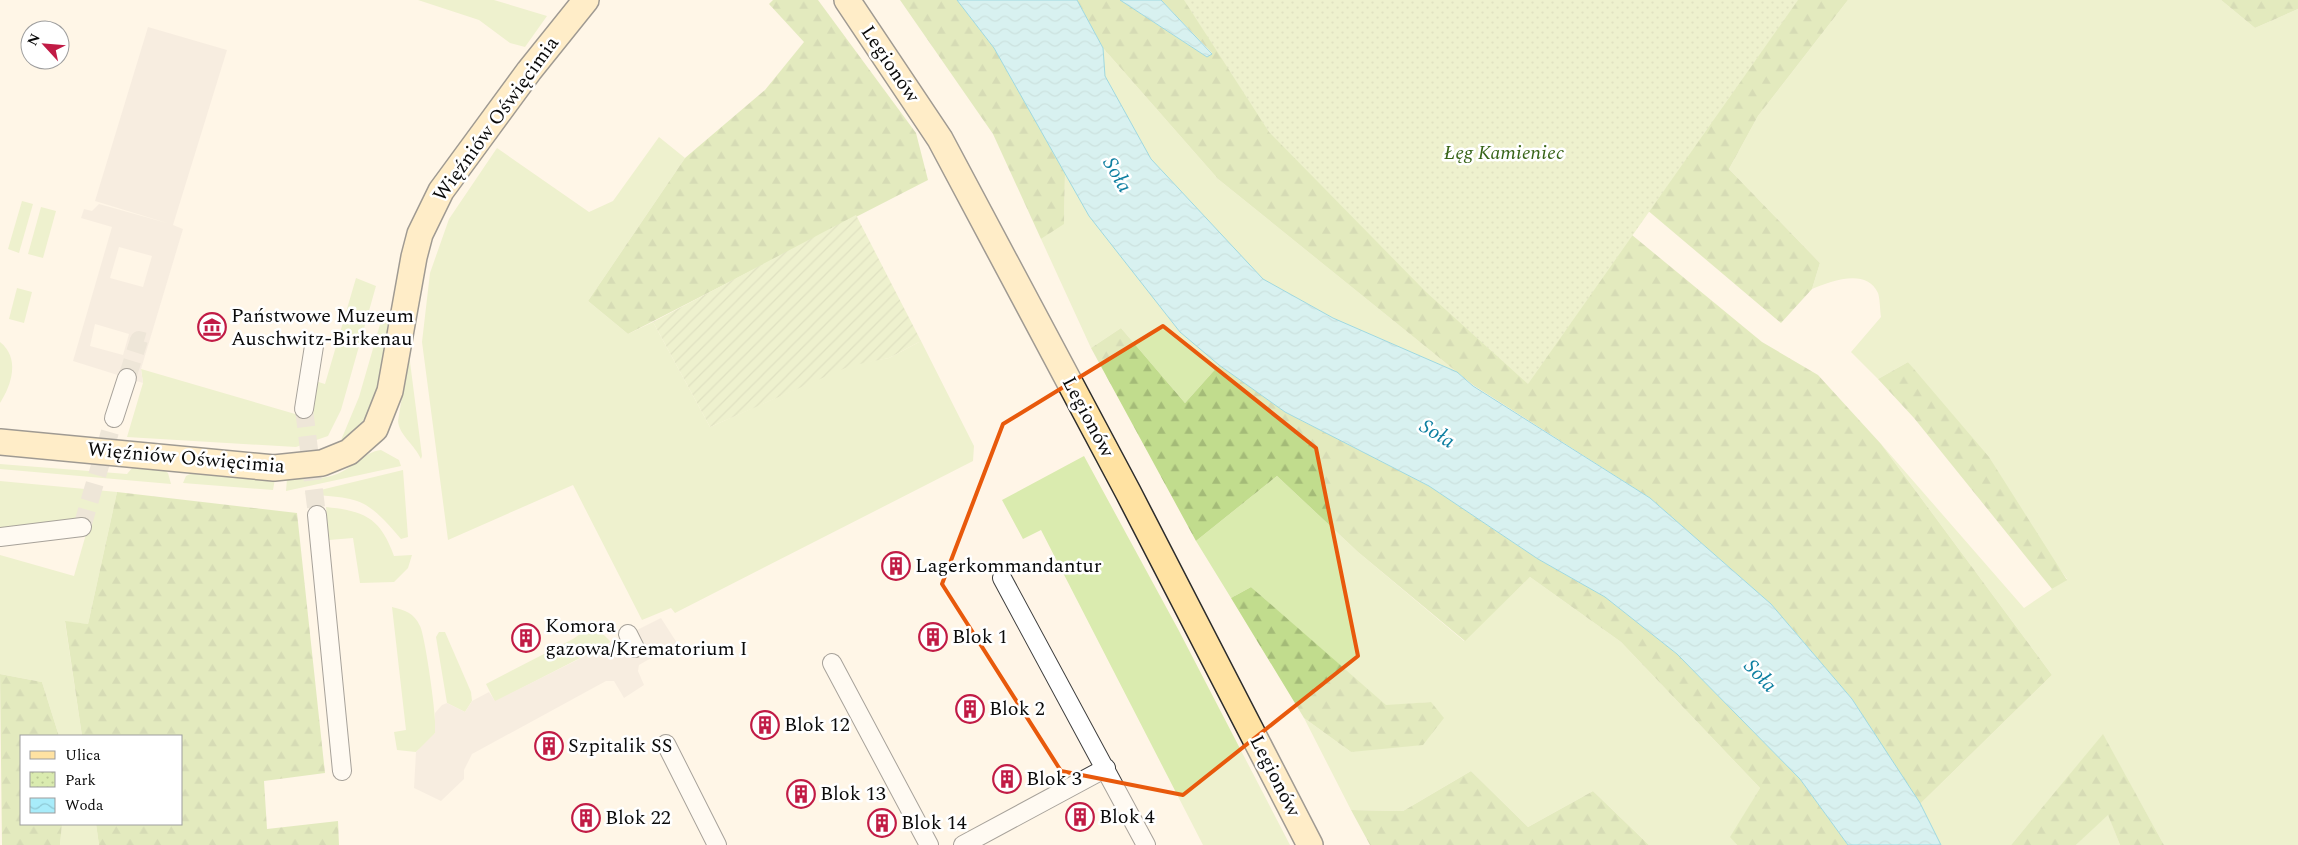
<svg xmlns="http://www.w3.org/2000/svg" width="2298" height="845" font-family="Spectral,serif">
<defs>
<pattern id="forest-firs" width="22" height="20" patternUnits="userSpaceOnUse" patternTransform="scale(1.25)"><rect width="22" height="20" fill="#c1dc8d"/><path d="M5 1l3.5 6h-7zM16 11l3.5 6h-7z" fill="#a4bb78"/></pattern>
<pattern id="park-dots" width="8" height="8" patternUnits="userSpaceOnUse" patternTransform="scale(1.25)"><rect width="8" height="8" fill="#daebaf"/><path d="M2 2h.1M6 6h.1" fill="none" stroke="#bac895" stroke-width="1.8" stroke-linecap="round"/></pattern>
<pattern id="garden-furrows" width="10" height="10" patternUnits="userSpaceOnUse" patternTransform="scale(1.25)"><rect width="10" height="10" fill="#daebaf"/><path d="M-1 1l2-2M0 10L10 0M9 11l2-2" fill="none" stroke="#bac895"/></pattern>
<pattern id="water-waves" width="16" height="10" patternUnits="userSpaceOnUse" patternTransform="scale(1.25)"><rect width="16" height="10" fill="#a8ecfa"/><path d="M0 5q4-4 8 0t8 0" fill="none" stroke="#8fc9d5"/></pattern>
</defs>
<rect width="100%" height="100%" fill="#fff5e7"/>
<g fill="#daebaf">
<path d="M 418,0 L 494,0 L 547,16 L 525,47 L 510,43 L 479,20 Z"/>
<path d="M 1848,0 L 2221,0 L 2255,28 L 2298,9 L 2298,845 L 2164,845 L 2103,735 L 2011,845 L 1941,845 L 1920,804 L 2052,675 L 1881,444 L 2024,608 L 2067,579 L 1908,362 L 1878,379 L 1851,352 L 1881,317 C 1880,310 1880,299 1878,293 C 1866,267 1830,282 1812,289 L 1820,263 L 1729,169 L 1758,116 Z"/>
<path d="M 1103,48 L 1218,179 L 1457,372 L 1333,318 L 1263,279 L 1151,159 L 1105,76 Z"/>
<path d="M 659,137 L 685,158 L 588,301 L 628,334 L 653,322 L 710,427 L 850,365 L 889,358 L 921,341 L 974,446 L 973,461 L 675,613 L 671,608 L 642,620 L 573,485 L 448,540 L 422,342 L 430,273 L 449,219 L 497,148 L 589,212 L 613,201 Z"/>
<path d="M 1065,173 L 1089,216 L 1180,332 L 1219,365 L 1185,403 L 1121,328 L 1091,348 L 1041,239 L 1064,223 Z"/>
<path d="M 22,201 L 33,204 L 19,253 L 8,249 Z"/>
<path d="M 41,207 L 56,211 L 43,258 L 28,254 Z"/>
<path d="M 356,278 L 376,286 L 341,410 L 328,436 L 296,447 L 127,437 L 143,383 L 141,369 L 302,416 L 312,380 L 325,384 Z"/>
<path d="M 17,288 L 32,292 L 24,323 L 9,319 Z"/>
<path d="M 383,314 L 389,320 C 382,355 381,401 357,429 C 352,435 345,440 339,445 L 359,397 Z"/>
<path d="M 0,342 C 20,358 12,384 0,403 Z"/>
<path d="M 409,354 L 422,456 L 421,459 C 415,445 399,435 398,421 Z"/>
<path d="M 381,450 L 399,460 L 401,466 L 286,491 L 287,479 C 303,479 322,480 337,474 C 353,468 364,452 381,450 Z"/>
<path d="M 1084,456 L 1178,629 L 1290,845 L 1203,845 L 1041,530 L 1023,539 L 1002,500 Z"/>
<path d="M 0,464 L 127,474 L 133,467 L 162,469 L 168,473 L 171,484 L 0,469 Z"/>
<path d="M 403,470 L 408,537 L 401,539 C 364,495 359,499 304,494 Z"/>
<path d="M 194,472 L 275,479 L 273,490 L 183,483 L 186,476 Z"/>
<path d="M 1277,476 L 1358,552 L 1464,641 L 1530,577 L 1621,642 L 1760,788 L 1731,837 L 1737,845 L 1649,845 L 1593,791 L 1528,827 L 1471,771 L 1403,811 L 1351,810 L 1304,718 L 1351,752 L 1431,702 L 1386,706 L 1251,587 L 1231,598 L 1196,541 Z"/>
<path d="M 0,481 L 117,492 L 88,624 L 65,622 L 82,736 L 59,736 L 42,682 L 0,674 L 0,555 L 74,576 L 90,520 L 0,532 Z"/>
<path d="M 326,507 C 364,511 380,517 394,556 L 412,555 L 408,568 L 394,582 L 360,583 L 353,538 L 329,540 Z"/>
<path d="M 392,607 C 405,610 414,613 420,626 C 425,635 438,724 435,733 C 432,741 422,747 416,752 L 397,750 L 394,732 L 406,730 Z"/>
<path d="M 589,628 L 597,628 L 611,642 L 495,702 L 486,684 L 573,639 Z"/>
<path d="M 439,632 L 445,632 L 471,692 L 472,701 L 465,712 L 447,703 L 436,637 Z"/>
<path d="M 2108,814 L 2120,845 L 2076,845 Z"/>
<path d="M 62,824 L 96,824 L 99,845 L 60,845 Z"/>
</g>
<g fill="url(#forest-firs)">
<path d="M 773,0 L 818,0 L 916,133 L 928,180 L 628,334 L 588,301 L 685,158 L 765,90 L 804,42 L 769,4 Z"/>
<path d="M 900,0 L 957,0 L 994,48 L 1065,173 L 1064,224 L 1041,239 L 993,134 Z"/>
<path d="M 1077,0 L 1120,0 L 1207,57 L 1212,53 L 1161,0 L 1333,0 L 1615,221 L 1762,342 L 1818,375 L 1881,444 L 2052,675 L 1920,804 L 1852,699 L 1771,604 L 1650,498 L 1473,385 L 1218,179 L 1103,48 Z"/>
<path d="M 1466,0 L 1848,0 L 1758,116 L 1729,169 L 1820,263 L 1812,289 L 1781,323 L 1633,198 Z"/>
<path d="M 2221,0 L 2298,0 L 2298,9 L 2255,28 Z"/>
<path d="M 1121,328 L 1185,403 L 1219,365 L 1285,412 L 1429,486 L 1538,559 L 1605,597 L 1677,654 L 1800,779 L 1848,845 L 1737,845 L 1730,837 L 1760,788 L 1621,642 L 1530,577 L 1465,641 L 1358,552 L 1277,476 L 1196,541 L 1091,348 Z"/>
<path d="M 1908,362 L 1989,457 L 2067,580 L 2052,589 L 1914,418 L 1878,379 Z"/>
<path d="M 117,492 L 297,513 L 325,773 L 264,781 L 267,829 L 338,821 L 339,845 L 99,845 L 96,824 L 181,824 L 181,736 L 82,736 L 65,621 L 88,624 Z"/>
<path d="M 1251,587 L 1386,705 L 1431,702 L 1444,718 L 1423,745 L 1351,752 L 1304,718 L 1231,598 Z"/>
<path d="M 0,674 L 42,682 L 59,736 L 21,736 L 21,824 L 62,824 L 60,845 L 2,845 Z"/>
<path d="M 2103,734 L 2164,845 L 2120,845 L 2108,815 L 2076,845 L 2011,845 Z"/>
<path d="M 1471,771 L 1528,827 L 1593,791 L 1649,845 L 1370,845 L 1351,810 L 1403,811 Z"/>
</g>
<path fill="url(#park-dots)" d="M 1184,0 L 1798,0 L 1528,384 L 1426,292 L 1269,132 Z"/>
<path fill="url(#garden-furrows)" d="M 856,215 L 921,341 L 889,358 L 850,366 L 710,427 L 653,322 Z"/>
<g fill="#eee3d7" fill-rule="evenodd">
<path d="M 148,27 L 227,50 L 173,225 L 183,229 L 141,369 L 143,383 L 73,361 L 112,227 L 81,218 L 84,209 L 92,211 L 99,204 L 167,223 L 95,201 ZM 119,247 L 152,256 L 143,287 L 110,278 ZM 95,324 L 129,334 L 123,355 L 90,346 Z"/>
<path d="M 661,618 L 677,643 L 639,665 L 638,671 L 644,685 L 624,698 L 614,681 L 606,681 L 472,754 L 464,770 L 464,779 L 441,801 L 414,788 L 416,752 L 435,733 L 435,713 L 442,705 L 447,703 L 465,712 L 472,701 L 489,692 L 495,701 Z"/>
</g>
<g fill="url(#water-waves)" stroke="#2bb4d5">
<path d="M 957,0 L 1077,0 L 1103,48 L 1105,76 L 1151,159 L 1263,279 L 1333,318 L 1457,372 L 1473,386 L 1650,498 L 1771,604 L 1852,699 L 1920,803 L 1941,845 L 1848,845 L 1800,779 L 1677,654 L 1605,597 L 1538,559 L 1429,486 L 1285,412 L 1219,365 L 1180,332 L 1089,216 L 994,48 Z"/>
<path d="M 1120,0 L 1161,0 L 1212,54 L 1207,57 Z"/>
</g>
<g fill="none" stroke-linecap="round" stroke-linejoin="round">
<g stroke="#dad2c6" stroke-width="18" stroke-dasharray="18 9" stroke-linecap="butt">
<path d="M 127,378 L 139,340 L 149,343"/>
<path d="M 304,409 L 317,515"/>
<path d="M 82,527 L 114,418"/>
</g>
<defs>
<g id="street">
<path d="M 304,409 L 314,346"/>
<path d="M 114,418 L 127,378"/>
<path d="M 317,515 L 342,771"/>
<path d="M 0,537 L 82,527"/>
<path d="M 1002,578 L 1146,845"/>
<path d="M 628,634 L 635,648"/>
<path d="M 832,663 L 929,845"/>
<path d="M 666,744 L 717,845"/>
<path d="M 963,845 L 1106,768"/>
</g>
<g id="secondary">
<path d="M 847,0 L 940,139 L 1128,492 L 1310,845"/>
<path d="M 0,442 L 274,468 L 322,463 L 349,452 L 375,429 L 390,391 L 414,257 L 420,234 L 441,191 L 529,71 L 586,0"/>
</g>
</defs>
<use href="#street" stroke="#3d3d3d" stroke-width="20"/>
<use href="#secondary" stroke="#2c2c2c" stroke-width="28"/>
<use href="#street" stroke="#fff" stroke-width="18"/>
<use href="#secondary" stroke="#ffe2a2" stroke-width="25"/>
</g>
<path d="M0 0H2298V845H0ZM 1163,326 L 1316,448 L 1358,656 L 1183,795 L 1061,771 L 942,584 L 1003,424 Z" fill="#fff5e7" fill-opacity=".55" fill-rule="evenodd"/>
<path fill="none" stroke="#e8590c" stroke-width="4" stroke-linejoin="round" d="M 1163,326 L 1316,448 L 1358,656 L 1183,795 L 1061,771 L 942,584 L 1003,424 Z"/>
<defs>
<symbol id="museum-ring" viewBox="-11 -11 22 22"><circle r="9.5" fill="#fff" stroke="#c11b45" stroke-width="1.5"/><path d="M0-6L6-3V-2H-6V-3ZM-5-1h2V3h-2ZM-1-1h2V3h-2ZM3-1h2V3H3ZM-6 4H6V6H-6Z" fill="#c11b45"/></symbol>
<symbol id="building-ring" viewBox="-11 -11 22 22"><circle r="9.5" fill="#fff" stroke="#c11b45" stroke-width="1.5"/><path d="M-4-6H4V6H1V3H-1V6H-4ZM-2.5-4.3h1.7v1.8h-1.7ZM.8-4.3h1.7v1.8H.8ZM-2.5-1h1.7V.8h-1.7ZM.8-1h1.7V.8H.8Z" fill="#c11b45"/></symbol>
</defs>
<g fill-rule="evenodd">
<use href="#museum-ring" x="196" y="311" width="32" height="32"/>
<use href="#building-ring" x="880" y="550" width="32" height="32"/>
<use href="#building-ring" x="917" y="621" width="32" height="32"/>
<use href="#building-ring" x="510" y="622" width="32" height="32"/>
<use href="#building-ring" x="954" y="693" width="32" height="32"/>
<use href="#building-ring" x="749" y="709" width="32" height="32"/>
<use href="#building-ring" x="533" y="730" width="32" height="32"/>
<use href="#building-ring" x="991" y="763" width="32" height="32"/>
<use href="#building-ring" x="785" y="778" width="32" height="32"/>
<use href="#building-ring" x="1064" y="801" width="32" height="32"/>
<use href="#building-ring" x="570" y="802" width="32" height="32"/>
<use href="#building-ring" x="866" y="807" width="32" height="32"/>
</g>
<g text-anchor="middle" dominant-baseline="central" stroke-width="5" stroke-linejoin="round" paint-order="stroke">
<g font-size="20" fill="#0a0a0a" stroke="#fff">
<text transform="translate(890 64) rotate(56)">Legionów</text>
<text transform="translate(496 119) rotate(-54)">Więźniów Oświęcimia</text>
<text transform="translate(1088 417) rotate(62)">Legionów</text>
<text transform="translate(186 458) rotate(5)">Więźniów Oświęcimia</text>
<text transform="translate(1275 776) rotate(63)">Legionów</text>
</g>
<g font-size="20" font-style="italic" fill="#376418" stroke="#fff">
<text x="1504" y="153">Łęg Kamieniec</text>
</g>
<g font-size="20" fill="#0a0a0a" stroke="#fff" text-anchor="start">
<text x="231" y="316">Państwowe Muzeum<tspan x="231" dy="23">Auschwitz-Birkenau</tspan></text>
<text x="915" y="566">Lagerkommandantur</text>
<text x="545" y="626">Komora<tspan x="545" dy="23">gazowa/Krematorium I</tspan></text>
<text x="952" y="637">Blok 1</text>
<text x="989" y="709">Blok 2</text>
<text x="784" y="725">Blok 12</text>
<text x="568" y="746">Szpitalik SS</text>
<text x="1026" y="779">Blok 3</text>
<text x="820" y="794">Blok 13</text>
<text x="1099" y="817">Blok 4</text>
<text x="605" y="818">Blok 22</text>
<text x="901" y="823">Blok 14</text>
</g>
<g font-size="21" font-style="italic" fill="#0e7fa1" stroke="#fff">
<text transform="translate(1117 175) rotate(60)">Soła</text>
<text transform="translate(1437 434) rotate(31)">Soła</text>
<text transform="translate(1760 676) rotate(46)">Soła</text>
</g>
</g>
<rect x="20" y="735" width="162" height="90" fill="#ffffff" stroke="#9d9d9d"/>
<rect x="30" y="751" width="25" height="8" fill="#ffe2a2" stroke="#9d9d9d"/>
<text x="65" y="760" font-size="15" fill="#0a0a0a">Ulica</text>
<rect x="30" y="772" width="25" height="15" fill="url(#park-dots)" stroke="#9d9d9d"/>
<text x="65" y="785" font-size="15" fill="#0a0a0a">Park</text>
<rect x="30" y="798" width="25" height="15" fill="url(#water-waves)" stroke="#9d9d9d"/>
<text x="65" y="810" font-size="15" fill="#0a0a0a">Woda</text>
<g transform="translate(45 45) rotate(296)"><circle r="24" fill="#ffffff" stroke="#9d9d9d"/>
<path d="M0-4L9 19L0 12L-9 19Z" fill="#c11b45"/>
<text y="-8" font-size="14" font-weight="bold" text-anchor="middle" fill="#0a0a0a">N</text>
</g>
</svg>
